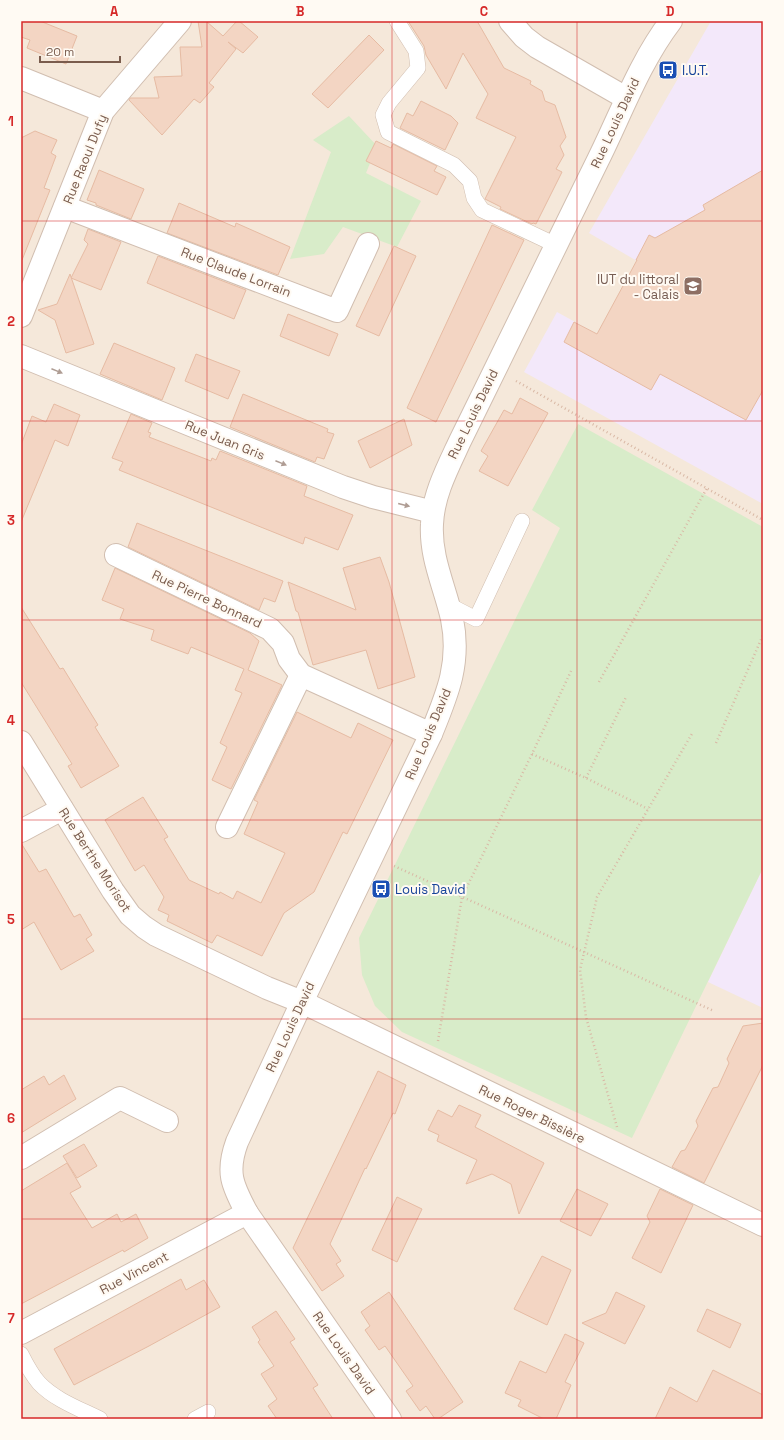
<svg xmlns="http://www.w3.org/2000/svg" width="784" height="1440" font-family="'Space Grotesk',sans-serif">
<rect width="100%" height="100%" fill="#fdf6ec"/>
<rect fill="#f5e8da" x="21" y="21" width="742" height="1398"/>
<g fill="#f3e8fa">
<path d="M 711,21 L 763,21 L 763,504 L 524,372 L 557,312 L 597,334 L 637,261 L 589,233 Z"/>
<path d="M 763,868 L 763,1008 L 708,982 Z"/>
</g>
<g fill="#d8ecc9">
<path d="M 349,116 L 377,146 L 366,173 L 421,201 L 397,247 L 343,227 L 324,254 L 290,259 L 331,152 L 313,140 Z"/>
<path d="M 578,424 L 763,527 L 763,868 L 632,1138 L 402,1032 L 375,1006 L 362,975 L 359,938 L 560,528 L 532,510 Z"/>
</g>
<g fill="#f3d5c3" stroke="#e6bba3">
<path d="M 21,21 L 40,21 L 77,36 L 66,64 L 27,48 L 30,40 L 21,37 Z"/>
<path d="M 198,21 L 206,21 L 223,36 L 237,21 L 239,21 L 258,37 L 243,53 L 228,42 L 236,49 L 209,83 L 214,87 L 200,103 L 194,99 L 162,135 L 129,100 L 130,98 L 159,98 L 154,77 L 182,76 L 180,47 L 202,47 Z"/>
<path d="M 408,21 L 477,21 L 504,68 L 531,81 L 530,84 L 542,91 L 545,101 L 555,105 L 566,137 L 560,146 L 564,155 L 556,169 L 562,172 L 536,224 L 533,223 L 532,224 L 500,209 L 501,207 L 485,199 L 516,137 L 476,118 L 488,94 L 463,53 L 446,89 L 426,55 L 424,46 Z"/>
<path d="M 369,35 L 384,50 L 328,108 L 312,94 Z"/>
<path d="M 421,101 L 451,116 L 458,123 L 445,150 L 400,128 L 407,113 L 413,116 Z"/>
<path d="M 35,131 L 57,140 L 51,153 L 56,156 L 44,188 L 50,190 L 22,260 L 21,260 L 21,138 Z"/>
<path d="M 376,141 L 391,148 L 393,144 L 437,166 L 434,171 L 446,177 L 437,195 L 366,161 Z"/>
<path d="M 99,170 L 144,189 L 131,219 L 96,205 L 96,203 L 87,200 Z"/>
<path d="M 763,170 L 763,390 L 746,420 L 660,374 L 651,390 L 564,342 L 574,322 L 597,334 L 637,260 L 636,260 L 649,235 L 655,238 L 705,210 L 703,205 Z"/>
<path d="M 179,203 L 235,227 L 236,223 L 290,247 L 278,275 L 167,233 Z"/>
<path d="M 492,225 L 524,240 L 436,422 L 407,408 Z"/>
<path d="M 88,229 L 121,242 L 101,290 L 71,278 L 88,244 L 84,240 Z"/>
<path d="M 394,246 L 416,256 L 379,336 L 356,326 Z"/>
<path d="M 158,256 L 246,290 L 234,319 L 147,283 Z"/>
<path d="M 70,274 L 94,344 L 66,353 L 55,320 L 38,310 L 57,304 Z"/>
<path d="M 288,314 L 338,334 L 329,356 L 280,336 Z"/>
<path d="M 114,343 L 175,368 L 162,400 L 100,374 Z"/>
<path d="M 196,354 L 240,371 L 228,399 L 185,381 Z"/>
<path d="M 243,394 L 328,429 L 327,432 L 334,434 L 324,459 L 317,457 L 315,462 L 230,427 Z"/>
<path d="M 520,398 L 548,413 L 508,486 L 479,471 L 488,456 L 481,451 L 504,410 L 512,414 Z"/>
<path d="M 54,404 L 80,415 L 68,446 L 55,440 L 21,522 L 21,445 L 32,416 L 46,422 Z"/>
<path d="M 131,414 L 152,423 L 148,432 L 151,433 L 149,437 L 211,461 L 212,458 L 216,460 L 220,451 L 307,486 L 304,496 L 353,515 L 338,550 L 305,537 L 303,544 L 119,470 L 123,462 L 112,458 Z"/>
<path d="M 404,419 L 412,445 L 370,468 L 358,441 Z"/>
<path d="M 137,523 L 283,581 L 275,602 L 264,598 L 259,610 L 128,547 Z"/>
<path d="M 380,557 L 389,582 L 415,677 L 378,689 L 366,650 L 313,665 L 298,612 L 296,611 L 288,582 L 356,610 L 343,568 Z"/>
<path d="M 115,568 L 250,633 L 259,641 L 248,670 L 282,685 L 231,789 L 212,780 L 227,747 L 220,743 L 242,693 L 235,690 L 244,669 L 191,647 L 188,654 L 151,640 L 154,630 L 120,619 L 124,609 L 102,600 Z"/>
<path d="M 21,607 L 60,669 L 63,668 L 98,725 L 95,727 L 119,766 L 81,788 L 68,766 L 72,764 L 21,682 Z"/>
<path d="M 297,712 L 351,738 L 358,723 L 393,740 L 347,834 L 343,832 L 314,892 L 284,913 L 262,956 L 217,935 L 212,943 L 167,921 L 169,915 L 158,910 L 164,897 L 144,865 L 135,871 L 105,820 L 143,797 L 168,837 L 164,839 L 189,880 L 219,894 L 220,892 L 233,899 L 237,891 L 261,903 L 285,853 L 244,834 L 258,802 L 254,800 Z"/>
<path d="M 21,843 L 39,872 L 46,869 L 74,917 L 80,914 L 92,935 L 86,939 L 94,951 L 61,970 L 34,922 L 21,930 Z"/>
<path d="M 763,1023 L 763,1065 L 704,1183 L 672,1167 L 681,1151 L 685,1150 L 698,1126 L 696,1121 L 713,1088 L 718,1087 L 729,1063 L 727,1059 L 743,1026 Z"/>
<path d="M 378,1071 L 406,1085 L 395,1114 L 393,1113 L 366,1169 L 365,1168 L 330,1244 L 341,1261 L 336,1264 L 344,1276 L 322,1291 L 293,1248 Z"/>
<path d="M 64,1075 L 76,1099 L 21,1133 L 21,1090 L 44,1076 L 49,1085 Z"/>
<path d="M 459,1105 L 481,1115 L 475,1127 L 544,1163 L 519,1214 L 511,1184 L 492,1174 L 466,1184 L 477,1160 L 437,1141 L 439,1135 L 428,1130 L 438,1110 L 452,1117 Z"/>
<path d="M 84,1144 L 97,1166 L 77,1178 L 63,1156 Z"/>
<path d="M 67,1163 L 81,1187 L 70,1193 L 92,1228 L 117,1214 L 121,1222 L 136,1214 L 148,1238 L 124,1252 L 123,1250 L 21,1304 L 21,1191 Z"/>
<path d="M 577,1189 L 608,1204 L 591,1236 L 560,1221 Z"/>
<path d="M 660,1189 L 693,1205 L 661,1273 L 632,1258 L 650,1222 L 647,1216 Z"/>
<path d="M 397,1197 L 422,1209 L 397,1262 L 372,1250 Z"/>
<path d="M 542,1256 L 571,1270 L 547,1325 L 514,1309 Z"/>
<path d="M 181,1279 L 186,1290 L 204,1280 L 220,1307 L 149,1346 L 74,1385 L 54,1349 Z"/>
<path d="M 389,1292 L 463,1402 L 438,1419 L 435,1419 L 426,1406 L 420,1411 L 406,1391 L 413,1386 L 385,1346 L 379,1350 L 365,1330 L 370,1326 L 361,1312 Z"/>
<path d="M 616,1292 L 645,1306 L 625,1344 L 582,1323 L 606,1313 Z"/>
<path d="M 707,1309 L 741,1324 L 730,1348 L 697,1331 Z"/>
<path d="M 276,1311 L 295,1339 L 290,1342 L 318,1385 L 313,1388 L 333,1419 L 277,1419 L 268,1406 L 277,1399 L 261,1374 L 274,1366 L 258,1342 L 260,1340 L 252,1327 Z"/>
<path d="M 565,1334 L 584,1343 L 565,1382 L 571,1385 L 556,1419 L 544,1419 L 518,1406 L 521,1400 L 505,1393 L 520,1361 L 546,1373 Z"/>
<path d="M 713,1370 L 763,1395 L 763,1419 L 655,1419 L 670,1387 L 697,1402 Z"/>
</g>
<g fill="none" stroke-linecap="round" stroke-linejoin="round">
<defs>
<g id="service">
<path d="M 397,21 L 416,51 L 418,68 L 389,103 L 383,115 L 388,132 L 454,165 L 470,181 L 474,198 L 482,210 L 556,245"/>
<path d="M 447,604 L 476,619 L 522,521"/>
<path d="M 21,1354 C 26,1364 32,1375 39,1383 C 55,1400 80,1409 100,1419"/>
<path d="M 195,1419 L 208,1412"/>
</g>
<g id="minor">
<path d="M 510,21 L 524,37 L 537,47 L 626,98"/>
<path d="M 21,78 L 103,111"/>
<path d="M 65,207 L 337,311 L 368,244"/>
<path d="M 21,316 L 103,111 L 180,21"/>
<path d="M 21,356 L 343,487 L 373,497 L 433,512"/>
<path d="M 116,555 L 270,629 L 283,643 L 289,659 L 301,675 L 431,734"/>
<path d="M 21,742 L 113,891 L 130,915 L 144,927 L 156,935 L 267,988 L 302,1002 L 763,1225"/>
<path d="M 227,827 L 301,675"/>
<path d="M 21,831 L 62,809"/>
<path d="M 21,1158 L 120,1098 L 167,1121"/>
<path d="M 21,1333 L 247,1213"/>
<path d="M 390,1419 L 247,1213 C 232,1185 226,1172 237,1142 L 302,1002 L 431,734 C 447,695 461,663 452,619 C 445,587 430,558 432,524 C 433,495 448,467 460,441 C 506,347 552,254 598,160 C 621,114 639,63 671,21"/>
</g>
</defs>
<use href="#service" stroke="#d1beb0" stroke-width="16"/>
<use href="#minor" stroke="#d1beb0" stroke-width="24"/>
<g stroke="#d9b8a5" stroke-width="2.5" stroke-dasharray="1 3" stroke-linecap="butt">
<path d="M 516,381 L 763,520"/>
<path d="M 599,682 L 707,488"/>
<path d="M 716,743 L 763,635"/>
<path d="M 532,754 L 586,778 L 648,809"/>
<path d="M 586,778 L 626,697"/>
<path d="M 394,866 L 714,1011"/>
<path d="M 438,1041 L 462,897 L 532,754 L 572,669"/>
<path d="M 617,1127 L 586,1017 L 580,970 L 597,897 L 693,732"/>
</g>
<use href="#service" stroke="#fff" stroke-width="15"/>
<use href="#minor" stroke="#fff" stroke-width="22"/>
</g>
<defs><path id="oneway-solid" d="M-6-.8H1V-3.2L6.5 0L1 3.2V.8H-6Z"/></defs>
<g fill="#af9d94">
<use href="#oneway-solid" transform="translate(57 371) rotate(22)"/>
<use href="#oneway-solid" transform="translate(281 463) rotate(22)"/>
<use href="#oneway-solid" transform="translate(404 505) rotate(14)"/>
</g>
<path fill="none" stroke="#d62828" stroke-width="1" stroke-opacity="0.55" d="M 207,21 L 207,1419M 392,21 L 392,1419M 577,21 L 577,1419M 21,221 L 763,221M 21,421 L 763,421M 21,620 L 763,620M 21,820 L 763,820M 21,1019 L 763,1019M 21,1219 L 763,1219"/>
<defs>
<symbol id="bus-square" viewBox="-11 -11 22 22"><rect x="-9" y="-9" width="18" height="18" rx="4" fill="#1a4fb4" stroke="#fffaf3"/><path d="M-5-6H5V4H4V6H2V4H-2V6H-4V4H-5ZM-3.5-4V0h7V-4ZM-3.5 1.2v1.5H-2V1.2ZM2 1.2v1.5H3.5V1.2Z" fill="#fff"/></symbol>
<symbol id="university-square" viewBox="-11 -11 22 22"><rect x="-9" y="-9" width="18" height="18" rx="4" fill="#8d6e63" stroke="#fffaf3"/><path d="M0-5L7-2L0 1L-7-2ZM-4 1L0 2.5L4 1V4Q0 6-4 4Z" fill="#fff"/></symbol>
</defs>
<g fill-rule="evenodd">
<use href="#bus-square" x="657" y="59" width="22" height="22"/>
<use href="#university-square" x="682" y="275" width="22" height="22"/>
<use href="#bus-square" x="370" y="878" width="22" height="22"/>
</g>
<g text-anchor="middle" dominant-baseline="central" stroke-width="4" stroke-linejoin="round" paint-order="stroke">
<g font-size="13" fill="#164399" stroke="#fffaf3" text-anchor="start">
<text x="682" y="70">I.U.T.</text>
<text x="395" y="889">Louis David</text>
</g>
<g font-size="13" fill="#7a5c4d" stroke="#fffaf3">
<text transform="translate(615 123) rotate(-65)">Rue Louis David</text>
<text transform="translate(85 159) rotate(-68)">Rue Raoul Dufy</text>
<text transform="translate(236 272) rotate(21)">Rue Claude Lorrain</text>
<text transform="translate(473 414) rotate(-64)">Rue Louis David</text>
<text transform="translate(225 440) rotate(22)">Rue Juan Gris</text>
<text transform="translate(207 599) rotate(25)">Rue Pierre Bonnard</text>
<text transform="translate(428 734) rotate(-67)">Rue Louis David</text>
<text transform="translate(95 860) rotate(57)">Rue Berthe Morisot</text>
<text transform="translate(290 1027) rotate(-65)">Rue Louis David</text>
<text transform="translate(532 1114) rotate(26)">Rue Roger Bissière</text>
<text transform="translate(134 1273) rotate(-28)">Rue Vincent</text>
<text transform="translate(344 1353) rotate(55)">Rue Louis David</text>
</g>
<g font-size="13" fill="#785e54" stroke="#fffaf3" text-anchor="end">
<text x="679" y="279">IUT du littoral<tspan x="679" dy="15">- Calais</tspan></text>
</g>
</g>
<rect width="784" height="1440" fill="none" stroke="#fffaf3" stroke-width="44"/>
<path d="M40 56v6h80v-6" fill="none" stroke="#7a5c4d" stroke-width="2"/>
<text x="46" y="56" font-size="12" fill="#7a5c4d" stroke="#fffaf3" stroke-width="3" paint-order="stroke">20 m</text>
<rect x="22" y="22" width="740" height="1396" fill="none" stroke="#d62828" stroke-width="1.5"/>
<g font-size="13" text-anchor="middle" font-weight="bold" fill="#d62828">
<text x="114" y="16">A</text>
<text x="300" y="16">B</text>
<text x="484" y="16">C</text>
<text x="670" y="16">D</text>
<text x="11" y="126">1</text>
<text x="11" y="326">2</text>
<text x="11" y="525">3</text>
<text x="11" y="725">4</text>
<text x="11" y="924">5</text>
<text x="11" y="1123">6</text>
<text x="11" y="1323">7</text>
</g>
</svg>
